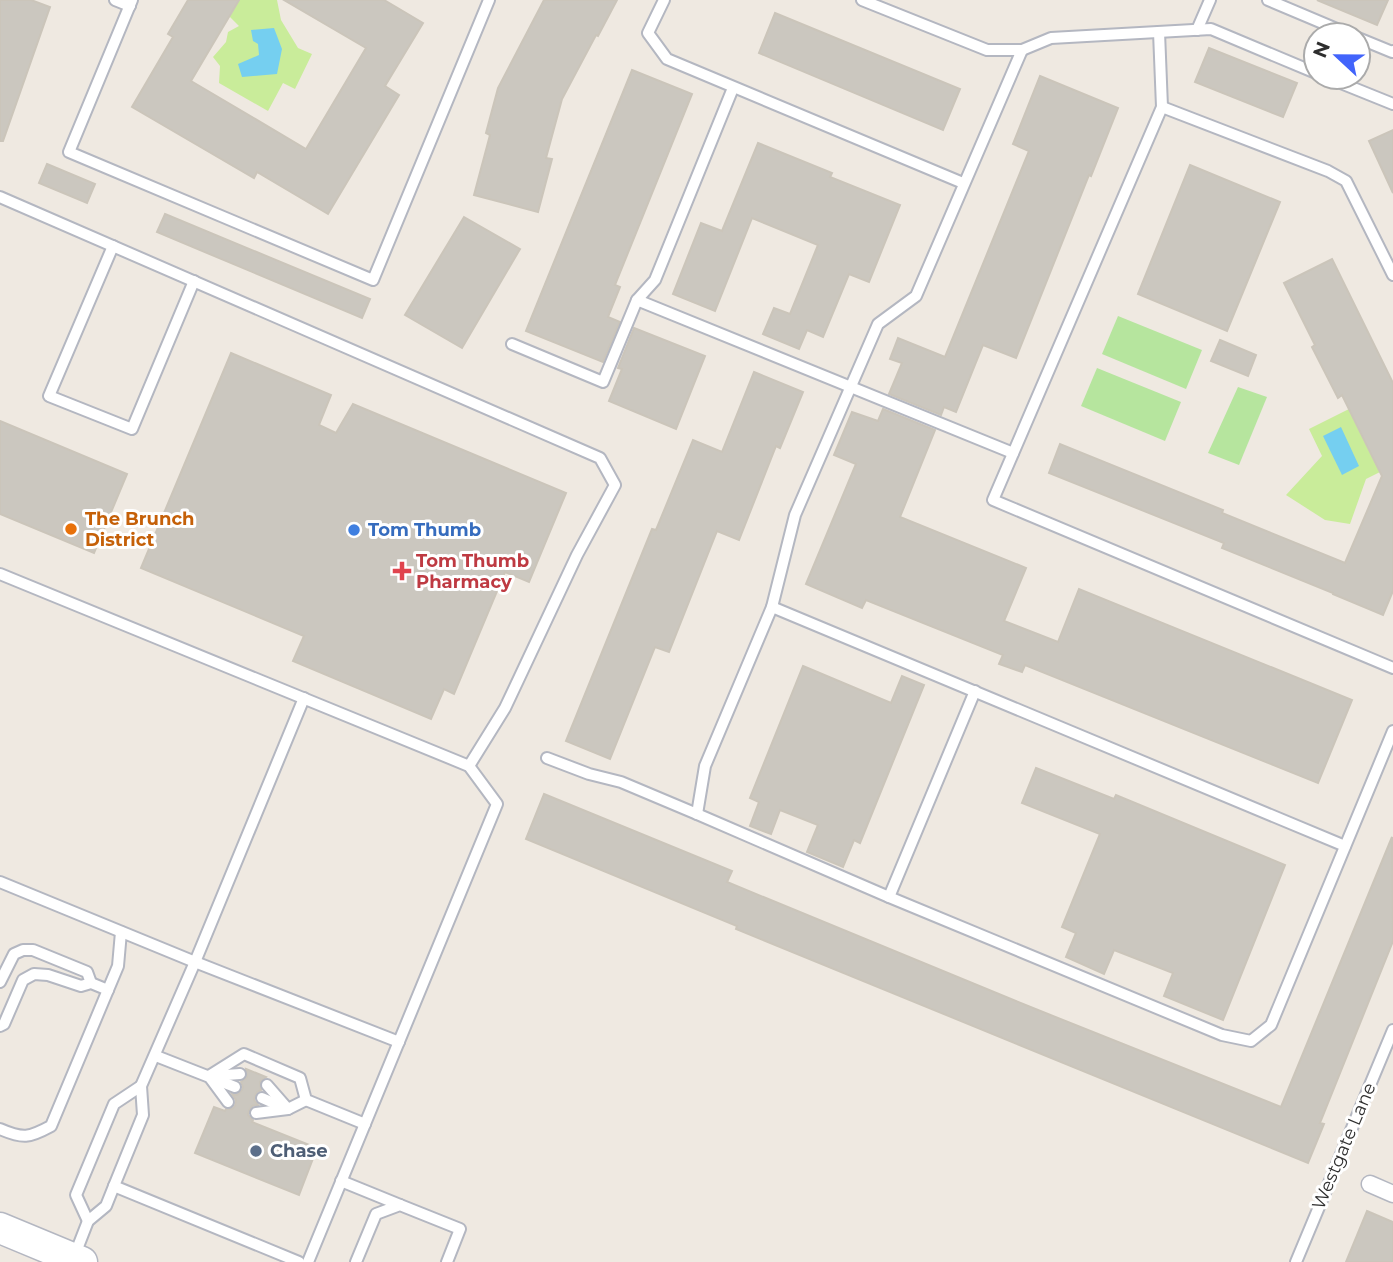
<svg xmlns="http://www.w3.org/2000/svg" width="1393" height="1262" font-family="Montserrat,sans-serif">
<rect width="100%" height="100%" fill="#efe9e1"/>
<g fill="#b6e59e">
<path d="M 1118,316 L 1202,350 L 1186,389 L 1102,354 Z"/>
<path d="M 1097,368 L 1181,402 L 1165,441 L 1081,406 Z"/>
<path d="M 1238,387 L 1267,397 L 1239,465 L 1208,453 Z"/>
</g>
<g fill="#c9ec9a">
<path d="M 239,0 L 277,0 L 281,20 L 298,48 L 312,54 L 295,89 L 283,83 L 268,111 L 219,83 L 220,66 L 213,57 L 226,42 L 228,32 L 239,26 L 229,16 Z"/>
<path d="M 1349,409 L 1380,472 L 1366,479 L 1350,524 L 1325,520 L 1286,495 L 1322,456 L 1309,429 Z"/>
</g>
<g fill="#75cff0">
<path d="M 274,28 L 282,49 L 277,74 L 242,77 L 238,64 L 259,55 L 258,44 L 253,41 L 251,30 Z"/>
<path d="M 1341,427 L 1359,466 L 1342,475 L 1323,436 Z"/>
</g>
<g fill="#cbc7bf" stroke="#cbc5ba" stroke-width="2">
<path d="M 0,0 L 31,0 L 50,7 L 3,141 L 0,141 Z"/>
<path d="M 188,0 L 239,0 L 191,81 L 306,149 L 366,48 L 284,0 L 384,0 L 423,23 L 385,86 L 399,95 L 328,214 L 257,172 L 254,178 L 132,107 L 173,37 L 168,34 Z"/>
<path d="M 544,0 L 617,0 L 598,36 L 596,35 L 562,99 L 546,158 L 552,159 L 538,212 L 474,195 L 490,135 L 486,133 L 498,88 Z"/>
<path d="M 1317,0 L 1388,0 L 1377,25 Z"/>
<path d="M 775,13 L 960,89 L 943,130 L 759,53 Z"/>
<path d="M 1209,48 L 1297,83 L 1283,117 L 1195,82 Z"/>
<path d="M 632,70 L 692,94 L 615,285 L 620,287 L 608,317 L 620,322 L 603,362 L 526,331 Z"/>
<path d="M 1040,76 L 1118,108 L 1091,176 L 1089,175 L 1016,358 L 983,345 L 956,412 L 944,407 L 941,415 L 889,394 L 902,363 L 890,359 L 898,338 L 945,357 L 1029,151 L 1013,144 Z"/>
<path d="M 1393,130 L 1393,193 L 1369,141 Z"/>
<path d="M 758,143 L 832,173 L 830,177 L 900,205 L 869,282 L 849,274 L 823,337 L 807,330 L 799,349 L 763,334 L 774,308 L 790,314 L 818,245 L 752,218 L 715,311 L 673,294 L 701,223 L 722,231 Z"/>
<path d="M 47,164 L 95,184 L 87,203 L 39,183 Z"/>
<path d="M 1190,165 L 1280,202 L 1227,331 L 1138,294 Z"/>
<path d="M 165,214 L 370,299 L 362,318 L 157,232 Z"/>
<path d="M 464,217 L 520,249 L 462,348 L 405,315 Z"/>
<path d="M 1332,259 L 1393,383 L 1393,591 L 1383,615 L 1333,594 L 1333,593 L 1222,548 L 1224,543 L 1049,473 L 1060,444 L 1223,510 L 1222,513 L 1345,563 L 1382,476 L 1342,395 L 1338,398 L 1312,347 L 1315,345 L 1284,283 Z"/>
<path d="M 634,328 L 705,356 L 676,429 L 609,401 L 622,369 L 618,368 Z"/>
<path d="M 1220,340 L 1256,355 L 1248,376 L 1211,361 Z"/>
<path d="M 231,353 L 331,395 L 319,425 L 336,433 L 353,404 L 566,493 L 529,582 L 505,572 L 454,694 L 444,689 L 431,719 L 293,661 L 304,636 L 141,568 Z"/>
<path d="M 754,372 L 803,392 L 780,448 L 776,446 L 739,540 L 717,531 L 669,652 L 655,647 L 610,759 L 566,741 L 652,529 L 656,530 L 693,440 L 722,452 Z"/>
<path d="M 883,409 L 935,430 L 900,517 L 1026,568 L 1004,621 L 1058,642 L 1079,589 L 1352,700 L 1318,783 L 1025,665 L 1022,672 L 999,664 L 1003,655 L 866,600 L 862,608 L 806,584 L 856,464 L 834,455 L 852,412 L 878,421 Z"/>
<path d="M 0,421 L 127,474 L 94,553 L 0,514 Z"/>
<path d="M 803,666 L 891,703 L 902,676 L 924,685 L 860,843 L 854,840 L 843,867 L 807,852 L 818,825 L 780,810 L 771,834 L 750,826 L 759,802 L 750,798 Z"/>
<path d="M 1036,768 L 1114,799 L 1116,795 L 1285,865 L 1223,1020 L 1164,996 L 1173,973 L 1114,950 L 1104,974 L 1066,957 L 1076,933 L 1062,927 L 1100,834 L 1022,803 Z"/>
<path d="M 544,794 L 732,871 L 727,882 L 1033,1008 L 1281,1107 L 1392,837 L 1393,941 L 1320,1123 L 1324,1124 L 1308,1163 L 736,929 L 737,926 L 526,839 Z"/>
<path d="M 246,1069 L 266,1077 L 260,1082 L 261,1090 L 257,1092 L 255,1096 L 254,1100 L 258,1105 L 252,1106 L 249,1111 L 248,1115 L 253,1120 L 252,1122 L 317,1148 L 299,1195 L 195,1153 L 214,1107 L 225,1111 L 226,1109 L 232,1109 L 235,1106 L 236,1100 L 232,1094 L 237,1095 L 242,1090 L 243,1087 L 241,1082 L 247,1077 Z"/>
<path d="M 1367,1211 L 1393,1222 L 1393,1262 L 1346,1262 Z"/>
</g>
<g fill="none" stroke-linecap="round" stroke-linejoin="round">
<defs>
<g id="service">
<path d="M 115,0 L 130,6"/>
<path d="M 132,0 L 69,152 L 373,280 L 489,0"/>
<path d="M 664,0 L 648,33 L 667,59 L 963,183"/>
<path d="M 862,0 L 987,50 L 1022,50 L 1051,38 L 1211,29 L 1316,73"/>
<path d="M 1268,0 L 1351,35"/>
<path d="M 1197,30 L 1210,0"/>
<path d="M 1159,32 L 1162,107 L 993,500 L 1393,668"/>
<path d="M 1358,38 L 1392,52 L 1393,51"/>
<path d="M 1326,77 L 1393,104"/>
<path d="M 1162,107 L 1328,171 L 1346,181 L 1393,275"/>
<path d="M 0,197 L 600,458 L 615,485 L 577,555 L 505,708 L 469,766"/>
<path d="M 113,246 L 49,396 L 132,429 L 194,281"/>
<path d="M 637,300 L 655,280 L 733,88"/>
<path d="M 512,344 L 603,382 L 637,300 L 1013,453"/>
<path d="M 0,574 L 469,766 L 497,804 L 308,1262"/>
<path d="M 772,607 L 1345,846"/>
<path d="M 547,758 L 589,774 L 621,782 L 697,814 L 889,897 L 1222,1035 L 1251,1041 L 1271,1025 L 1393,731"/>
<path d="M 697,814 L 705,766 L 772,607 L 795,515 L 878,324 L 916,296 L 1022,50"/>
<path d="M 0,882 L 195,962 L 399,1042"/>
<path d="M 889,897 L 975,691"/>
<path d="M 0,982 L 14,954 L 23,950 L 33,950 L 87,972 L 91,983"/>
<path d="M 0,1026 L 4,1024 L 23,980 L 34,974 L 48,975 L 81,986 L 91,983 L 108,990"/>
<path d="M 156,1056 L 235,1087"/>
<path d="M 209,1076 L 244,1054 L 300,1078 L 306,1100 L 365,1124"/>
<path d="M 212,1076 L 240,1074"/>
<path d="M 211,1079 L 228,1102"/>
<path d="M 267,1085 L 288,1109"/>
<path d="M 262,1098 L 285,1108"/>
<path d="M 256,1113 L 288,1109 L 306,1100"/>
<path d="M 0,1129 C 23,1139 29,1138 51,1126 L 118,966 L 121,932"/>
<path d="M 341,1181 L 400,1205"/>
<path d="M 114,1186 L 299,1262"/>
<path d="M 88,1221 L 76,1195 L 114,1104 L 141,1086"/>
<path d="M 74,1257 L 88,1221 L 106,1206 L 114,1186 L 143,1115 L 141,1086 L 195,962 L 304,698"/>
<path d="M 356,1262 L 376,1214 L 400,1205 L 460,1229 L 447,1262"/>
<path d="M 1296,1262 L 1393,1030"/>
</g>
<path id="pedestrian" d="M 1370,1184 L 1393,1194"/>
<path id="secondary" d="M 0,1228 L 82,1262"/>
</defs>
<use href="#service" stroke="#b4b7c1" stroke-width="14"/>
<use href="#pedestrian" stroke="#b4b7c1" stroke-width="19"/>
<use href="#secondary" stroke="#b4b7c1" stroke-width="33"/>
<use href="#service" stroke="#fff" stroke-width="10"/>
<use href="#pedestrian" stroke="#fff" stroke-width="16"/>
<use href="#secondary" stroke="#fff" stroke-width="30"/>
</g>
<circle fill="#e8710a" stroke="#fff" stroke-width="2.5" cx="71" cy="529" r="7"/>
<circle fill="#3f7fe0" stroke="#fff" stroke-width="2.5" cx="354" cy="530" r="7"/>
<path fill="#e0444e" stroke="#fff" stroke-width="2.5" d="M398.5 560.5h7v7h7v7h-7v7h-7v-7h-7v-7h7z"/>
<circle fill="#5c6f8a" stroke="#fff" stroke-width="2.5" cx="256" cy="1151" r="7"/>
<g text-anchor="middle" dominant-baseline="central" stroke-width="6" stroke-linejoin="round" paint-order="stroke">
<g font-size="18" font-weight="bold" fill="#c56008" stroke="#fff" text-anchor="start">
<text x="85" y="519">The Brunch<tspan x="85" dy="21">District</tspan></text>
</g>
<g font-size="18" font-weight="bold" fill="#366cbe" stroke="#fff" text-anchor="start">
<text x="368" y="530">Tom Thumb</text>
</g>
<g font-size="18" font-weight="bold" fill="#be3a42" stroke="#fff" text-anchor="start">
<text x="416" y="561">Tom Thumb<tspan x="416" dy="21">Pharmacy</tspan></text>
</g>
<g font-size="18" fill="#2e2e2e" stroke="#fff">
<text transform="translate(1344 1146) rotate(-67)">Westgate Lane</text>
</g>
<g font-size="18" font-weight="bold" fill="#4e5e75" stroke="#fff" text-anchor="start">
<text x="270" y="1151">Chase</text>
</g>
</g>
<g transform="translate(1337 56) rotate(292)"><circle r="33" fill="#ffffff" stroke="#ababab" stroke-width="2"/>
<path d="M0-5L12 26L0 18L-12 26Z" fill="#4264fb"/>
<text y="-10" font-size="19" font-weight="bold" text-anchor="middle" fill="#2e2e2e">N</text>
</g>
</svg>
